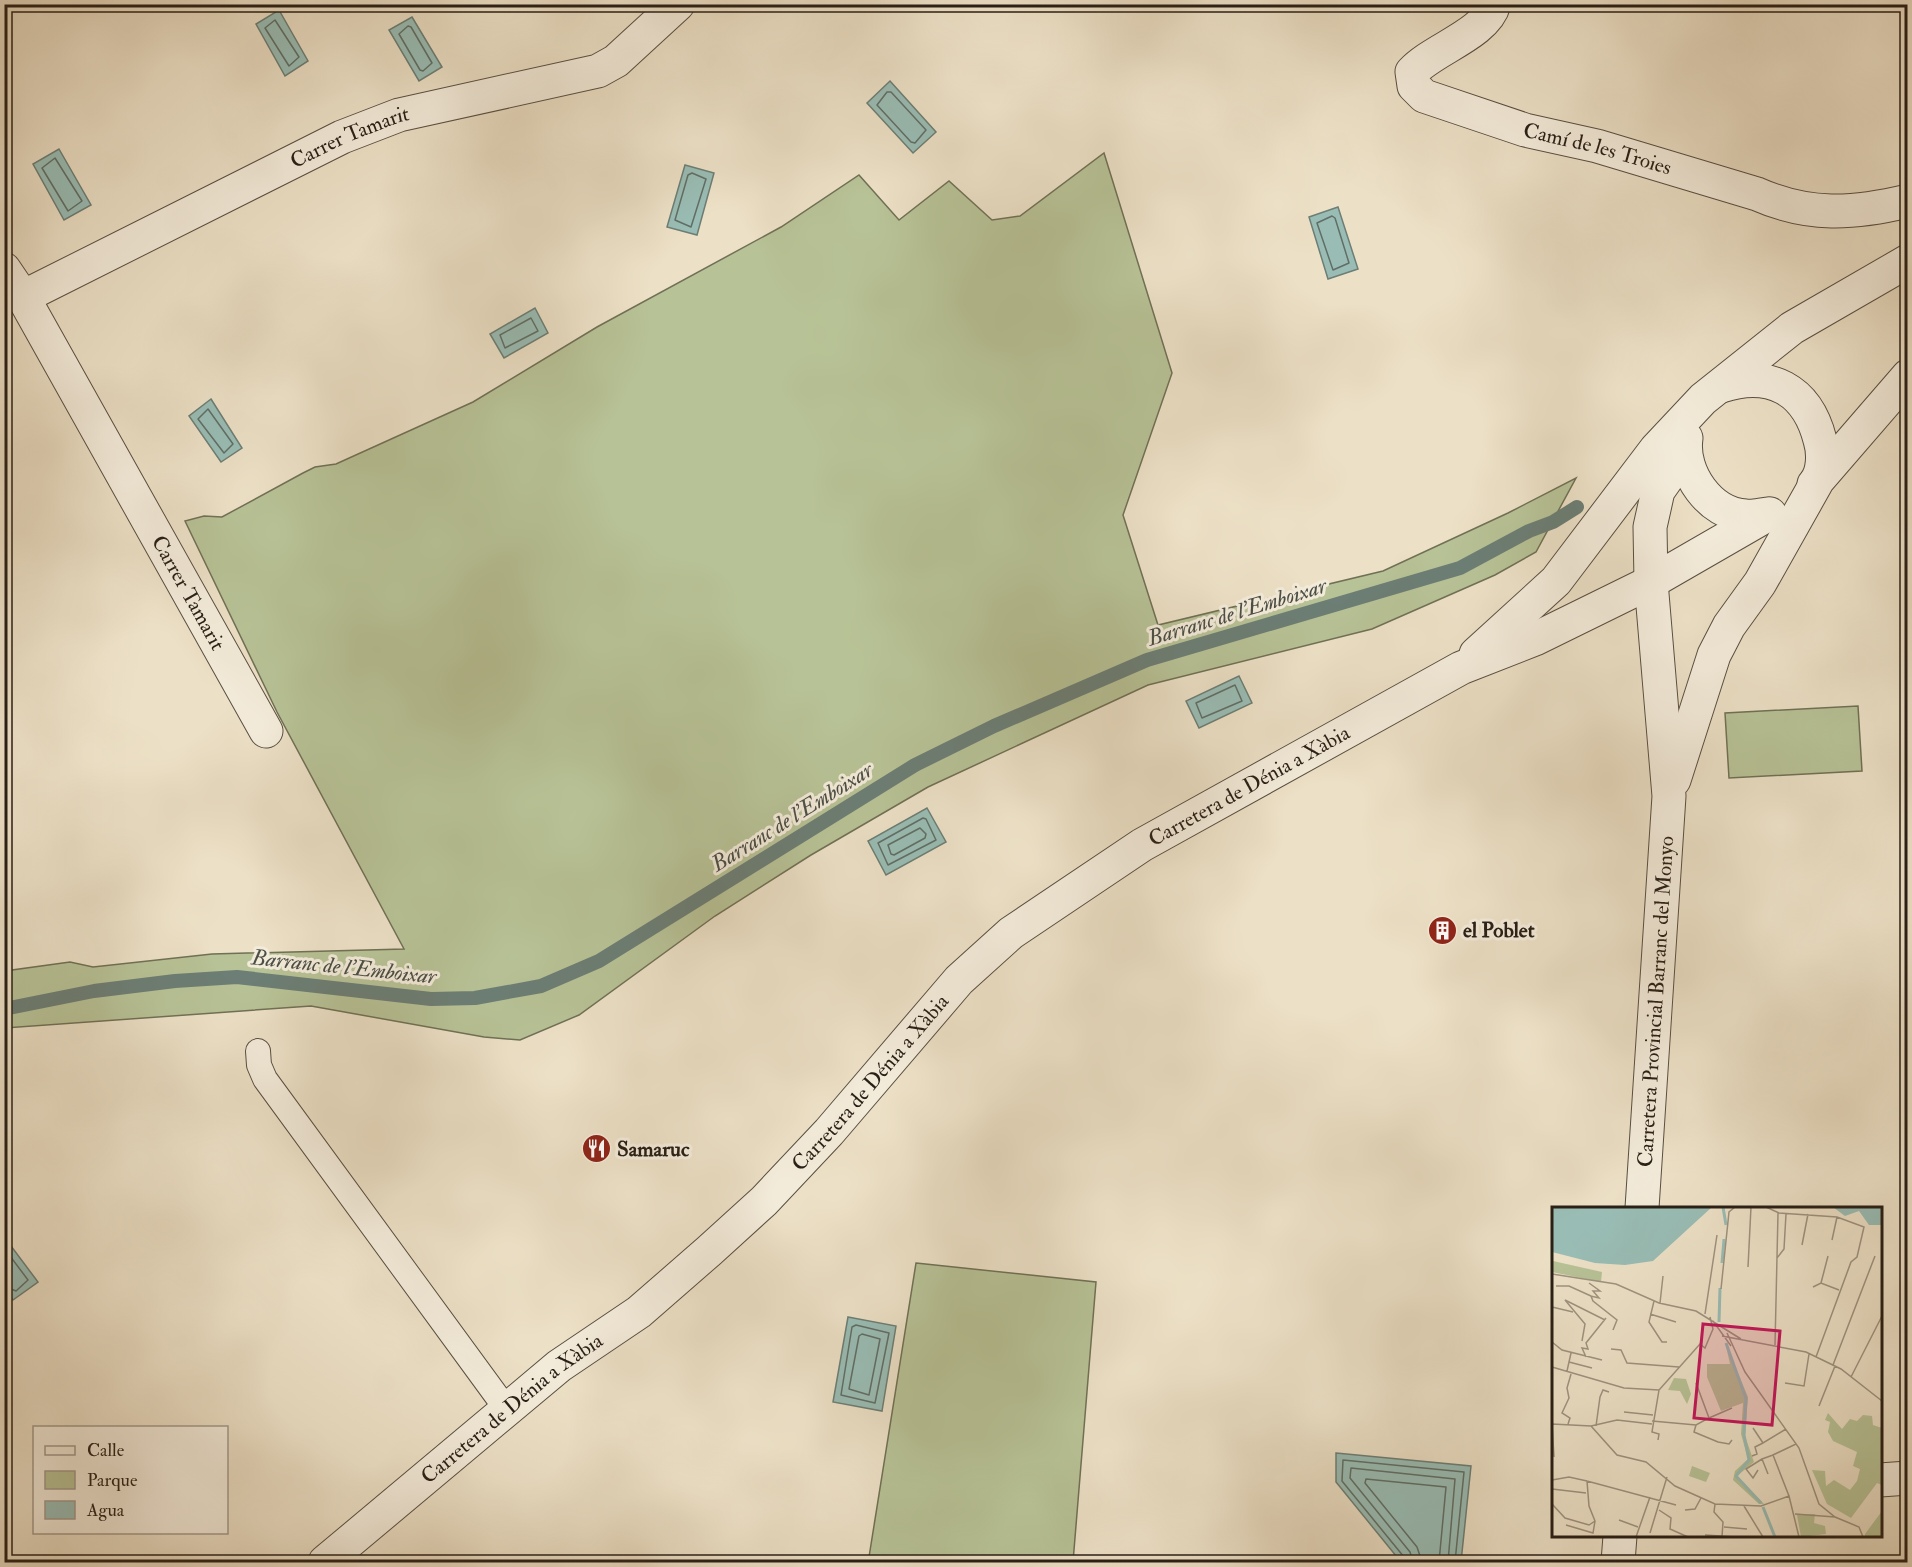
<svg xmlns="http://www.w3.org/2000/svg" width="1912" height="1567" font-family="'IM FELL Double Pica',serif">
<rect width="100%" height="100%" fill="#ece0c6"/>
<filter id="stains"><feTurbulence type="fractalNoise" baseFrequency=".00333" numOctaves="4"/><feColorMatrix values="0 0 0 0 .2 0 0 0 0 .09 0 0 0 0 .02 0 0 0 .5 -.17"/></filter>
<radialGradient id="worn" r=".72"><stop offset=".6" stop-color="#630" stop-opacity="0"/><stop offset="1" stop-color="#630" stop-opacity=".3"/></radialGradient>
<g fill="#b7c296" stroke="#707056" stroke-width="1.5">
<path d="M 1104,153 L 1172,373 L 1123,515 L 1158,625 L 1383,571 L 1508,513 L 1576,478 L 1536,552 L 1495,575 L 1372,629 L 1148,685 L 928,787 L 811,855 L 715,916 L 579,1015 L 520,1040 L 484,1037 L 311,1006 L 5,1028 L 5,971 L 70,962 L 93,967 L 212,954 L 404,949 L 277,712 L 185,521 L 204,516 L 222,517 L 303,473 L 315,467 L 336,464 L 473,402 L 597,327 L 781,227 L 859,175 L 899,220 L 949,181 L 992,220 L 1020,216 Z"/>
<path d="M 1858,706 L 1862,771 L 1729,778 L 1725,713 Z"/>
<path d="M 916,1263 L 1096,1282 L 1073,1562 L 930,1562 L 869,1557 Z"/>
</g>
<g fill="#99bdb5" stroke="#6c7e75" stroke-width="1.5">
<path d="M 279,10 L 308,61 L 285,76 L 256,24 Z"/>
<path d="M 412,17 L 442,67 L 419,81 L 389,30 Z"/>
<path d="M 890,81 L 936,132 L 913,153 L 867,103 Z"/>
<path d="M 59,149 L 91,205 L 64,220 L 33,164 Z"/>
<path d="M 685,165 L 714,173 L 697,235 L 667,227 Z"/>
<path d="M 1338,207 L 1358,269 L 1328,279 L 1309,217 Z"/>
<path d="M 535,308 L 548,333 L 504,358 L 490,334 Z"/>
<path d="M 211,399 L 242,448 L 221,462 L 189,416 Z"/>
<path d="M 1239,676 L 1252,703 L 1199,728 L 1186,701 Z"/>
<path d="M 927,808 L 946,842 L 886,875 L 868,841 Z"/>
<path d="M 5,1238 L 38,1282 L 13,1300 L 5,1288 Z"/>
<path d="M 848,1317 L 896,1326 L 882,1411 L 833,1402 Z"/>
<path d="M 1336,1453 L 1471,1466 L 1461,1562 L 1401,1562 L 1336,1482 Z"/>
</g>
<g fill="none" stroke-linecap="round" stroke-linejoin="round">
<g stroke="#606e66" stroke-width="1.5">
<path d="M 275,20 L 299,57 L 289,66 L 265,28 Z"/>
<path d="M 408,26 L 411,27 L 432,63 L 423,71 L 420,70 L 399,34 Z"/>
<path d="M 887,92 L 891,92 L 926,130 L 915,143 L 911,142 L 877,105 Z"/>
<path d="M 55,158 L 82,201 L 68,211 L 42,168 Z"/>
<path d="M 692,173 L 706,179 L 691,227 L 675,220 L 688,175 Z"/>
<path d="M 1332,216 L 1335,218 L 1349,263 L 1333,270 L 1317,223 Z"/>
<path d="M 531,318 L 538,331 L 505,348 L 500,335 Z"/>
<path d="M 208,409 L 233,444 L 224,453 L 198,419 Z"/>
<path d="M 1235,685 L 1242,701 L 1202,718 L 1196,703 Z"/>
<path d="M 923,818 L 926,819 L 936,840 L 888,865 L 878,843 Z"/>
<path d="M 920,828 L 926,834 L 925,838 L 894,855 L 891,854 L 888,845 Z"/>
<path d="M 4,1248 L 28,1280 L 16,1291 L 4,1286"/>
<path d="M 856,1325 L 889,1333 L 875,1403 L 841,1395 L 852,1327 Z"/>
<path d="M 862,1334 L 880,1339 L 869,1395 L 849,1389 L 859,1336 Z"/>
<path d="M 1405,1562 L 1404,1557 L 1342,1481 L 1343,1460 L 1464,1472 L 1455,1562"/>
<path d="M 1413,1562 L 1410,1552 L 1350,1478 L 1351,1468 L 1455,1479 L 1448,1562"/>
<path d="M 1422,1562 L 1417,1547 L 1365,1483 L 1366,1479 L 1446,1487 L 1439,1562"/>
</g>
<path stroke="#6c7e75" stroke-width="14" d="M 4,1009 L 94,991 L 175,981 L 237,977 L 431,999 L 475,998 L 541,986 L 599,961 L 915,765 L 994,726 L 1147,660 L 1460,568 L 1529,531 L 1553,522 L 1577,507"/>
<defs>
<path id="service" d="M 258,1051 L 259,1065 L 265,1079 L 507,1410"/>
<g id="minor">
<path id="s1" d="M 1494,4 C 1486,34 1433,49 1412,72 L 1414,86 L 1424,96 L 1525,130 L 1597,146 L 1757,194 C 1809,217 1853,214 1908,201"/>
<path id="s2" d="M 4,269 L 23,297 L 342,137 L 399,115 L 598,71 L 616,61 L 678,4"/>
<path id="s3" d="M 23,297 L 266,731"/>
<path d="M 1880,1480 L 1908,1478"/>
</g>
<g id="tertiary">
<path d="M 1721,386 C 1770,370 1807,389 1820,440 C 1824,453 1824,473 1814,484"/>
<path d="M 1686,438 C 1681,473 1710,514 1746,516 C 1754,517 1763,514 1770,514"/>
<path d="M 1476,654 L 1556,581 L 1656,449 L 1703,399 L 1792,328 L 1908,261"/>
<path d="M 1674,780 L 1714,655 L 1729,626 L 1760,583 L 1818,480 L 1908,376"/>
<path id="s4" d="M 1642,1208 L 1669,796 L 1651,582 L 1650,527 L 1658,491 L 1684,454"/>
<path id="s5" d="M 325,1562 L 559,1366 L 639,1312 L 709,1251 L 764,1201 L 829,1132 L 959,980 L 1011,933 L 1142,845 L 1461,668 L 1535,639 L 1651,582 L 1769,514"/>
<path d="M 1618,1562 L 1620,1536"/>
</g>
</defs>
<use href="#service" stroke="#594f42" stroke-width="26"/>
<use href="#minor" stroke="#594f42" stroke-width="35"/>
<use href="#tertiary" stroke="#594f42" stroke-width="35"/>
<use href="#service" stroke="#f3ebda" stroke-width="24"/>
<use href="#minor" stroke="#f3ebda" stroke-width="33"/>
<use href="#tertiary" stroke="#f3ebda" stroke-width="33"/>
</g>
<defs>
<symbol id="building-disc" viewBox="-11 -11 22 22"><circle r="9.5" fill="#8f2418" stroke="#f3ebda"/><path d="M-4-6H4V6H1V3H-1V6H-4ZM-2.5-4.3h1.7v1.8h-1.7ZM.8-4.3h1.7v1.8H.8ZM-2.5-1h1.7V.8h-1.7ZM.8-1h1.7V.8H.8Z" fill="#fff"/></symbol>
<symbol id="restaurant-disc" viewBox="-11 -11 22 22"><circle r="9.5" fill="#8f2418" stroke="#f3ebda"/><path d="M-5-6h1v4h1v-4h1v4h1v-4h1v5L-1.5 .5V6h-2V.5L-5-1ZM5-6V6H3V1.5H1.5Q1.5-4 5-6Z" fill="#fff"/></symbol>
</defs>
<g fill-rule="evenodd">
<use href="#building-disc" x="1426" y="914" width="33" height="33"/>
<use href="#restaurant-disc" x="580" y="1132" width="33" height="33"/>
</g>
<g text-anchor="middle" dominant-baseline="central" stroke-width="6" stroke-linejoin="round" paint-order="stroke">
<g font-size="21" fill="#281f16" stroke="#f3ebda">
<text stroke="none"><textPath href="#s2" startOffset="398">Carrer Tamarit</textPath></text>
<text stroke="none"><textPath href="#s1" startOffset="318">Camí de les Troies</textPath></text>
<text stroke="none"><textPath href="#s3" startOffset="339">Carrer Tamarit</textPath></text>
<text stroke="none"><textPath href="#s5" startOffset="1214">Carretera de Dénia a Xàbia</textPath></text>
<text stroke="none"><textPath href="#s4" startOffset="207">Carretera Provincial Barranc del Monyo</textPath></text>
<text stroke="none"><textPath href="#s5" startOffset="728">Carretera de Dénia a Xàbia</textPath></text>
<text stroke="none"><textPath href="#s5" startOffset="242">Carretera de Dénia a Xàbia</textPath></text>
</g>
<g font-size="21" font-weight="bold" fill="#281f16" stroke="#f3ebda" text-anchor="start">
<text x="1463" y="930">el Poblet</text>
<text x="617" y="1149">Samaruc</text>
</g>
<g font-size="22" font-style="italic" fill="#4a4e46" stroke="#f3ebda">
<text transform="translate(1237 612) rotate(-17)">Barranc de l'Emboixar</text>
<text transform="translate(792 817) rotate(-32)">Barranc de l'Emboixar</text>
<text transform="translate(344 967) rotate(6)">Barranc de l'Emboixar</text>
</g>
</g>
<g transform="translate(1552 1207)">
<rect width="330" height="330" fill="#ece0c6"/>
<path d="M 1,54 L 50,65 L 49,75 L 0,65 ZM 173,135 L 196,190 L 193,229 L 202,255 L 185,269 L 212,297 L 207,297 L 181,273 L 183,264 L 196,252 L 189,227 L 191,196 L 169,204 L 155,170 L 155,157 L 178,157 ZM 122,171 L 134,172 L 139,187 L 135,197 L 128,184 L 116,183 ZM 276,206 L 290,222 L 298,212 L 305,214 L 311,208 L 320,209 L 321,218 L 330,221 L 330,278 L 325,276 L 299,311 L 275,297 L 260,263 L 273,264 L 274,279 L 282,273 L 298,283 L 305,274 L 308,262 L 301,259 L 305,245 L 281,234 L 276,225 L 278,215 L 273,213 ZM 140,259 L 158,266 L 154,275 L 137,269 ZM 330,304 L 330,330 L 313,330 L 313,327 ZM 263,307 L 262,316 L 273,319 L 274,327 L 249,330 L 245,308 Z" fill="#b7c296"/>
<path d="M 0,0 L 160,0 L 101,54 L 73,58 L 43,56 L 0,45 ZM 281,0 L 330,0 L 330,18 L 317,18 L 307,4 L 293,9 Z" fill="#99bdb5"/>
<path fill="none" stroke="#99bdb5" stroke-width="3" d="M 171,0 L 174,18M 170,56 L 172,32M 167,115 L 168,81M 174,136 L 194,192 L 192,228 L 197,253 L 184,269 L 209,296M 211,300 L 223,330"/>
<path fill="none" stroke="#9e9380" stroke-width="1.5" d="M 214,0 L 227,6 L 285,10 L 312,20 L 305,50 L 299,55 L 264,150M 280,33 L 285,10M 250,38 L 256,7M 225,51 L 232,42 L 234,7M 196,60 L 199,0M 0,67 L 64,77 L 107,96 L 144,104 L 189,132M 37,76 L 48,84 L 41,84 L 47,91 L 39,89 L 41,94 L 65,113 L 61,123M 269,76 L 276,49M 4,79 L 17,79 L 39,89M 261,80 L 269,76 L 287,83M 169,82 L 177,5 L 183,0M 102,94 L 97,115 L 110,135 L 115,135M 108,96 L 111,69M 0,100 L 21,105M 98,107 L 124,115M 153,107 L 165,28M 161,114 L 179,139M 175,126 L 193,165 L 247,241 L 267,297 L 283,310 L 307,320 L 311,330M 170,129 L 254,145 L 289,162 L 330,194M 30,134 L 33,117 L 13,93 L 53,113M 0,135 L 10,143 L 50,153M 223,138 L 226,6M 59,142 L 69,143 L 75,156 L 127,160M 34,150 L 30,141 L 36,142 L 34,136 L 54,111M 17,155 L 40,161M 281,158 L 323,49M 0,160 L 72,181 L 107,183M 15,164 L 19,146M 299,170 L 330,109M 233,176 L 252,179 L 257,147M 267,199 L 283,159M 72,205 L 101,208M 157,211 L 180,201M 100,214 L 144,218 L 157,211 L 144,176M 0,217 L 39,219 L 65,248 L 94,255 L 123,279 L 163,297 L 209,299 L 237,289 L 247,330M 0,217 L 2,250M 16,217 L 18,211 L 10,206 L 17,191 L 15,181 L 19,167M 144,218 L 142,225 L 166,235 L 177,237 L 180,233M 39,219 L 65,213 L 100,217M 44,219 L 48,190 L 51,183 L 57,185M 201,221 L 211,236 L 234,222M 106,233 L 107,227 L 100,225 L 107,183 L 148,137 L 153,141 L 161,122 L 158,110M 200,249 L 205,247 L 203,240 L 211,236M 206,263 L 201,271 L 194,262 L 210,252M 216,267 L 210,252 L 221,248M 0,273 L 17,270 L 35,274M 0,282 L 34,286M 237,289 L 221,248 L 244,237M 0,297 L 13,311 L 37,318 L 43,314M 163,297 L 162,305 L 171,315 L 170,330M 192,299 L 211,330M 107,303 L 119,311 L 118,322 L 136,330M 133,303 L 143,302 L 149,291M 243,307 L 283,310M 67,313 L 86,320M 14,318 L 41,326 L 43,314 L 37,299 L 35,274 L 124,298M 172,320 L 195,322M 98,326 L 115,270M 153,328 L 184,330M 84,330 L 98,290"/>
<path fill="#c2185b" fill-opacity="0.15" stroke="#c2185b" stroke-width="3" d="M 151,117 L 228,124 L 220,218 L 142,211 Z"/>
<rect width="330" height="330" fill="none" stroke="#281f16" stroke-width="3"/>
</g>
<rect width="1912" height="1567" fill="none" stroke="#ece0c6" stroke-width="24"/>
<rect x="6" y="6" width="1900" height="1555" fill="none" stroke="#281f16" stroke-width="3"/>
<rect x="12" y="12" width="1888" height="1543" fill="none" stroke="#281f16" stroke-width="1.5"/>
<rect x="33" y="1426" width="195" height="108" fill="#f3ebda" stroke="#a2998c" stroke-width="1.5"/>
<rect x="45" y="1446" width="30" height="9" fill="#f3ebda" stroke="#a2998c" stroke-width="1.5"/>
<text x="87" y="1456" font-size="18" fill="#281f16">Calle</text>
<rect x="45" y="1471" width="30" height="18" fill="#b7c296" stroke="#a2998c" stroke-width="1.5"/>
<text x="87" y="1486" font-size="18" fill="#281f16">Parque</text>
<rect x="45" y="1501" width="30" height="18" fill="#99bdb5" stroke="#a2998c" stroke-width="1.5"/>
<text x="87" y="1516" font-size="18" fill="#281f16">Agua</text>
<rect width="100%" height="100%" filter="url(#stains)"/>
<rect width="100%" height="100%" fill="url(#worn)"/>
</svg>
